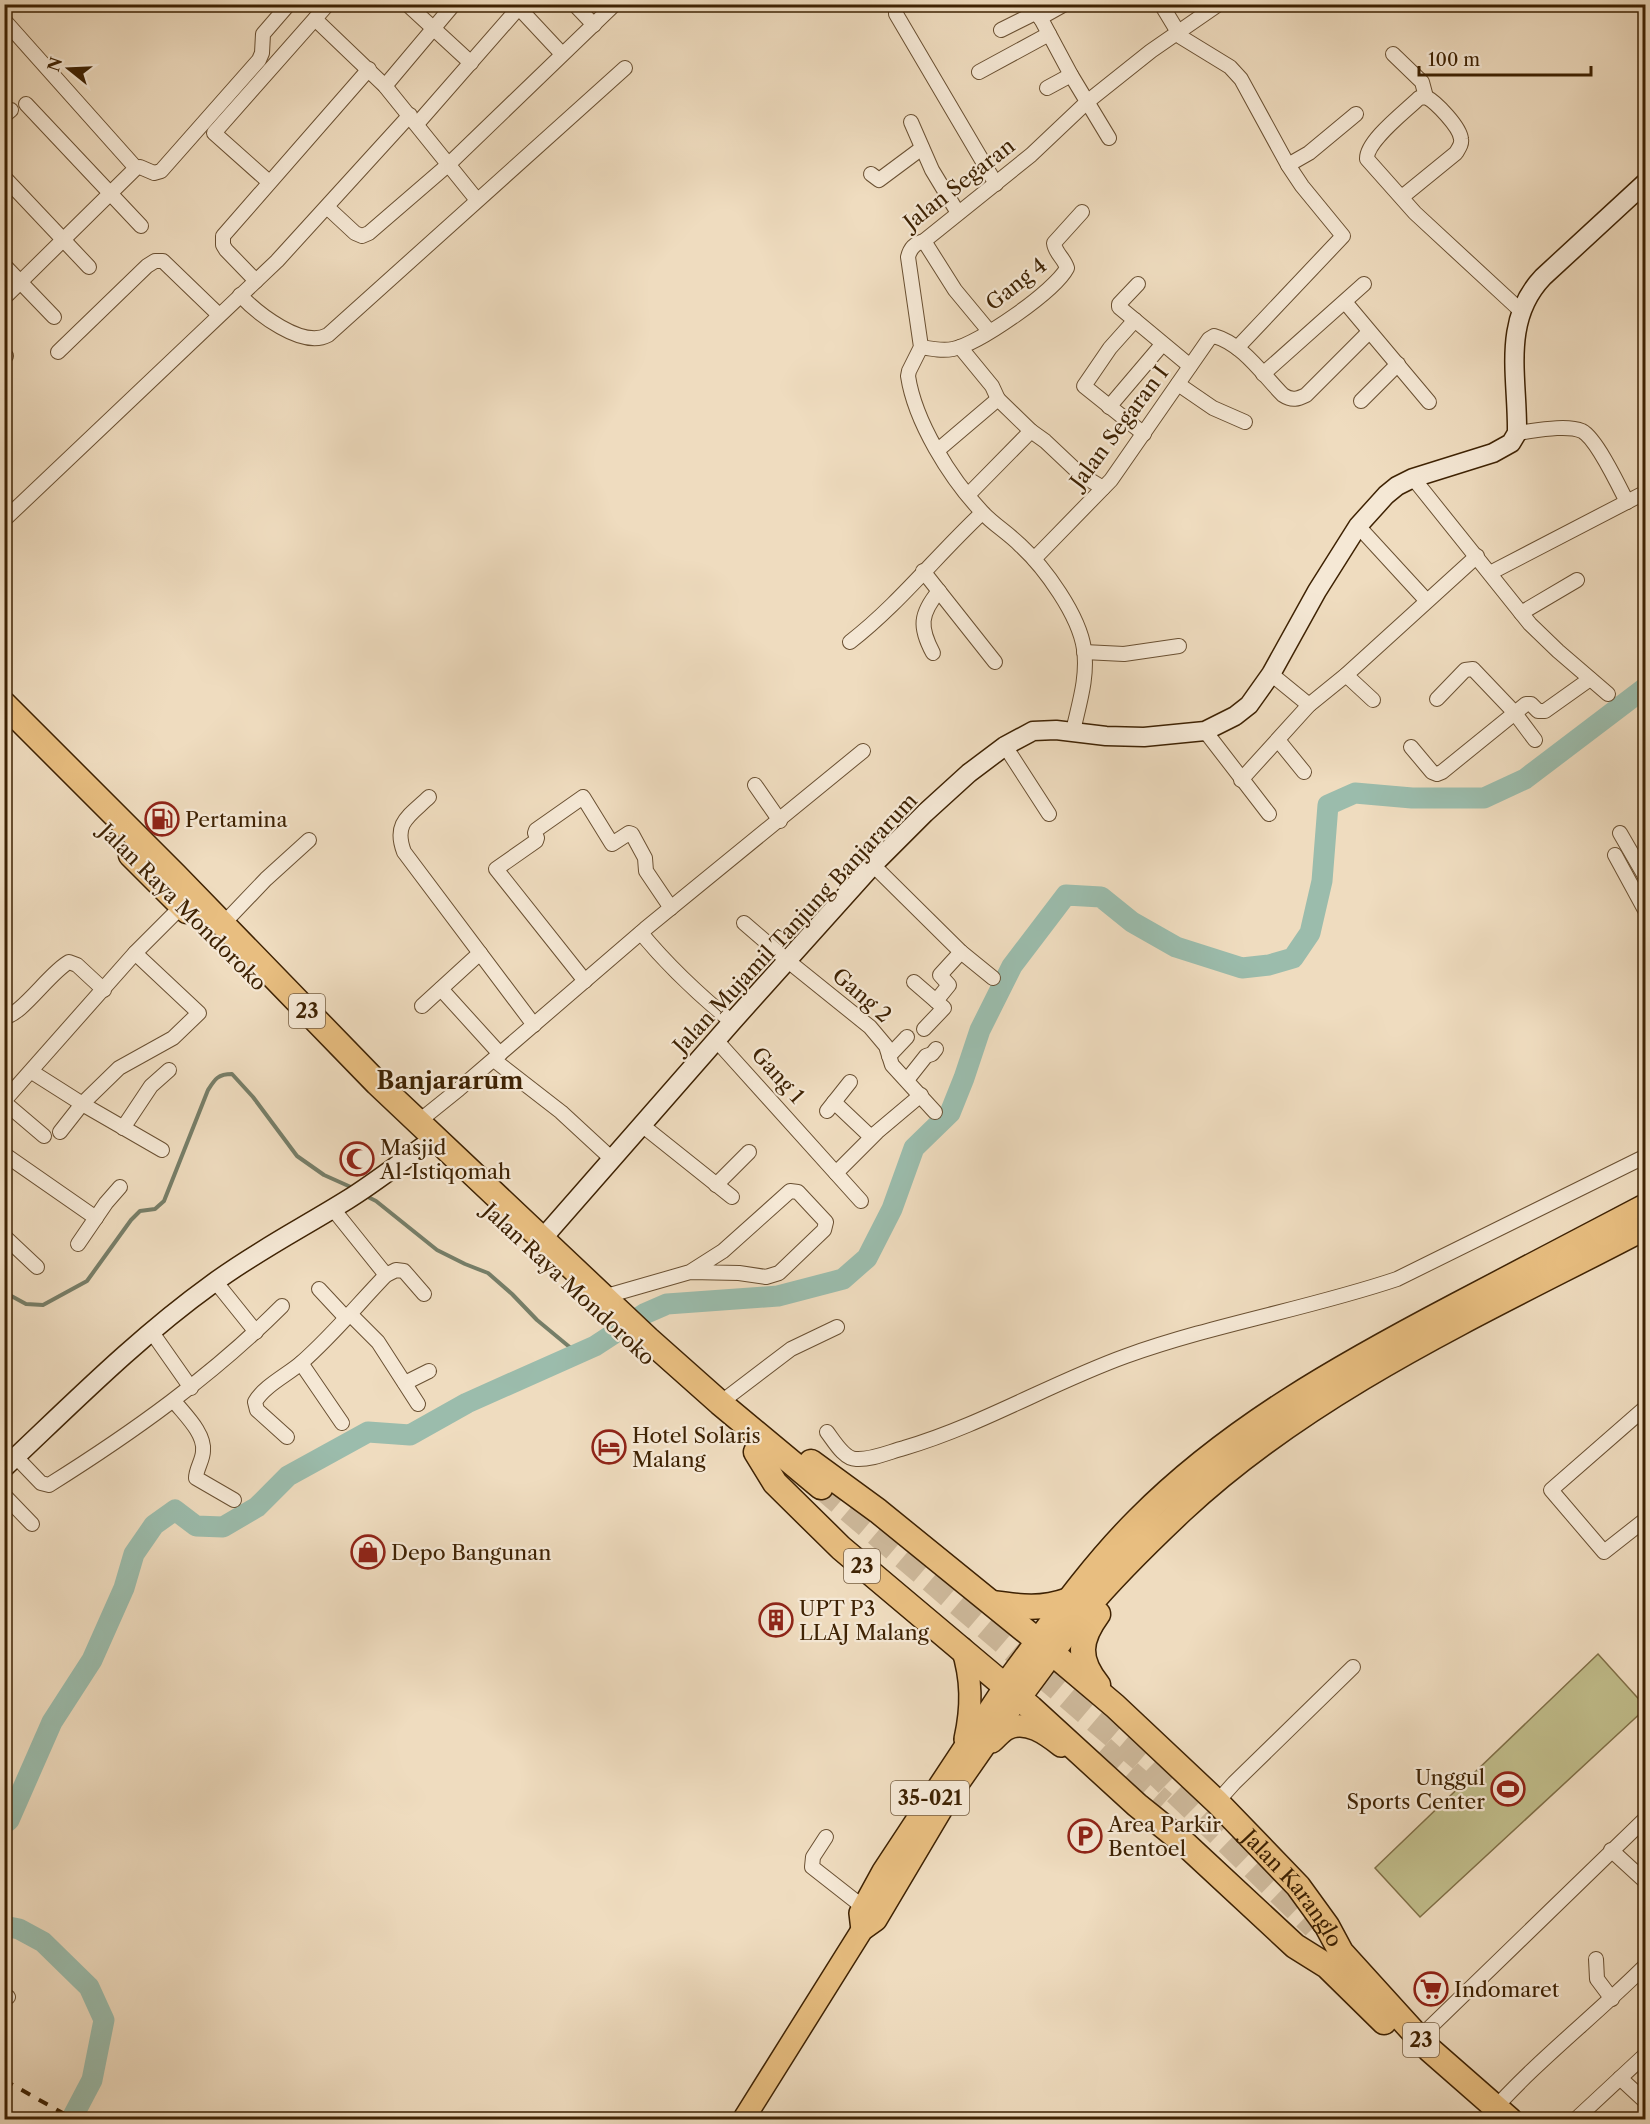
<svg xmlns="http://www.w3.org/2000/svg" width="1650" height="2124" font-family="'Libre Caslon Text',serif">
<rect width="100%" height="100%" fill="#efdcbf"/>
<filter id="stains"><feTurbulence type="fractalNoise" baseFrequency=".00333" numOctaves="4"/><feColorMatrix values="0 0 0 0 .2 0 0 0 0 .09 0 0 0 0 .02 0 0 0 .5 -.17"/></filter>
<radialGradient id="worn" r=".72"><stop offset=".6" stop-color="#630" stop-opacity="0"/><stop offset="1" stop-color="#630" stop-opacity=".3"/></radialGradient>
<path fill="#c1be8c" stroke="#807048" stroke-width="1.5" d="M 1598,1654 L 1645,1706 L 1645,1709 L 1420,1917 L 1375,1868 Z"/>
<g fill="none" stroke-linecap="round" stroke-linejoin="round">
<g stroke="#767e68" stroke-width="4">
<path d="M 364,1195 L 376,1201 L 437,1250 L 465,1264 L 488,1273 L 512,1294 L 537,1320 L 578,1354"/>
<path d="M 4,1292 L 26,1304 L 43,1305 L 87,1281 L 131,1220 L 140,1211 L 155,1209 L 164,1201 L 208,1090 C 215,1079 218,1074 232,1074 L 253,1097 L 297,1156 L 324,1175 L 353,1188"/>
</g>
<g stroke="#9bbcac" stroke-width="21">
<path d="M 4,1824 L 9,1820 L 52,1722 L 92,1660 L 124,1588 L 134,1554 L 154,1525 L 175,1510 L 196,1526 L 223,1527 L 257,1507 L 288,1476 L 368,1432 L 410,1435 L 467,1403 L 595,1346 L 644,1314 L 667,1304 L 778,1296 L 843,1279 L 867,1258 L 892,1209 L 914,1148 L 950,1113 L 964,1078 L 980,1030 L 1012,966 L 1066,895 L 1101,897 L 1132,922 L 1176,947 L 1242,968 L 1269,965 L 1293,958 L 1310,933 L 1322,881 L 1328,805 L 1355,793 L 1412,798 L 1484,798 L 1525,779 L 1646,687"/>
<path d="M 4,1926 L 19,1929 L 43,1942 L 89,1987 L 104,2020 L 92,2080 L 71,2120"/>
</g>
<g stroke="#ccb799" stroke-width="24" stroke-dasharray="24 12" stroke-linecap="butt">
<path d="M 821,1487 L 1147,1765 L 1314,1927"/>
<path d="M 1103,1748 L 1164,1803"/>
</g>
<defs>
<g id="street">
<path d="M 407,4 L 471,63"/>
<path d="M 574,4 L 594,25"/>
<path d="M 896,4 L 896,14 L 996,184"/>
<path d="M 1033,4 L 1071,75 L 1109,138"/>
<path d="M 1161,4 L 1181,37 L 1230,67 L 1241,79 L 1288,165 L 1309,153 L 1356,114"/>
<path d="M 519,8 L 562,54"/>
<path d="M 1040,18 L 1065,4"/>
<path d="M 315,19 L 385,86 L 477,200"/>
<path d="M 4,20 L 136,168"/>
<path d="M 1001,30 L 1037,12"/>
<path d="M 1393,54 L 1422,82 L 1426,97"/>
<path d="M 979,72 L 1049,34"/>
<path d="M 385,86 L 454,4"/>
<path d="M 1047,88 L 1071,75"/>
<path d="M 26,104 L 141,226"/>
<path d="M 4,116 L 11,110"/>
<path d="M 911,122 L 932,170 L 958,213"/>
<path d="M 417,124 L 522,4"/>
<path d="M 871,174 L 879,180 L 922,148"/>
<path d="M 4,177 L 89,267"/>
<path d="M 269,182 L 214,133 L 328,4"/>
<path d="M 1402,197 L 1456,153 C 1459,148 1462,144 1461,139 C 1460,127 1436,102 1426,97 L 1419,98 C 1406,111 1366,141 1367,159 L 1415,213 L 1521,311"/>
<path d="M 327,207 L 355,233 L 362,236 L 369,233 L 449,164 L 615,4"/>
<path d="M 924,241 L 955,290 L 989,331"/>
<path d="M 4,265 L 54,317"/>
<path d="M 256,281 L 226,250 L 223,245 L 223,236 L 369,69"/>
<path d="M 1138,284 L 1119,304 L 1119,307 L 1190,366"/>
<path d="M 240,295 C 257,313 302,349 328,335 L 625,68"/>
<path d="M 4,298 L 136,168 L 140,167 L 154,173 L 161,171 L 259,60 L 262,53 L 263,34 L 289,4"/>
<path d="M 1345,302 L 1429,402"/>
<path d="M 1135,320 L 1110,348 L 1084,386 L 1144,434"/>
<path d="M 921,347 C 932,349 942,351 953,349 C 979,344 1055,291 1067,268 C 1064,258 1055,253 1054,243 L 1082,212"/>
<path d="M 960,347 L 992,386 L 998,399"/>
<path d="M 1237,348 L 1343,236 L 1302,186 L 1288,165"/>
<path d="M 58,352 L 147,266 L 155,261 L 163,261 L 219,315"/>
<path d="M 4,354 L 6,356"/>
<path d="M 1263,374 L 1364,284"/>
<path d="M 1178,384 L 1213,408 L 1245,422"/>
<path d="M 1361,401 L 1398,364"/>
<path d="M 1109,407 L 1160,347"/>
<path d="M 1517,433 C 1534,431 1566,424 1582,431 C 1596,438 1619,486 1627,502"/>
<path d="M 938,450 L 998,399 L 1031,431"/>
<path d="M 1413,478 L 1530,624 L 1558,651 L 1608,694"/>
<path d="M 968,495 L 1031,431 L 1045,441 L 1080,474 L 1103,488"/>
<path d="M 4,520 L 277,261 L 410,115"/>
<path d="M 1358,526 L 1426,600"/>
<path d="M 1034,559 L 1111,480 L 1209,339 L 1214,336 C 1243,344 1263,375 1283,395 C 1292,401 1298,399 1306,395 L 1369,332"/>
<path d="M 923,571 L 995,662"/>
<path d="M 1490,573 L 1646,492"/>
<path d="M 1521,613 L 1577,580"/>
<path d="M 850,642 C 899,604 937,555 982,513"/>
<path d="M 1084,652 L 1124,654 L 1179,646"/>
<path d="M 933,653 C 919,627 920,614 939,591"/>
<path d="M 1271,674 L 1309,705"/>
<path d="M 1346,675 L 1373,700"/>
<path d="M 1437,699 L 1465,670 L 1473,669 L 1514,712 L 1535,740"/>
<path d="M 1073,731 C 1079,704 1088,677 1084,649 C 1079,615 1045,568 1020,545 C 1008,533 993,524 982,512 C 950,478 915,422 908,376 L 909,371 L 921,347 L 908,257 C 910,248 915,243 924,241 L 1031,155 L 1087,102 L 1151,51 L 1219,4"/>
<path d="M 1205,731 L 1269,814"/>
<path d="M 1278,740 L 1304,772"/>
<path d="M 1005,746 L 1049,814"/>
<path d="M 1411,747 L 1432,772 L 1437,774 L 1442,772 L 1526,704 L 1531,704 L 1538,711 L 1545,711 L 1590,679"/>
<path d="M 1241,780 L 1309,705 L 1346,675 L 1477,556"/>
<path d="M 755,785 L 780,821"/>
<path d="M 429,797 C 409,816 393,823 404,852 L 534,1025"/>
<path d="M 1620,833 L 1646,878"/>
<path d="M 1615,855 L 1646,912"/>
<path d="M 873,865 L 961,952 L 993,978"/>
<path d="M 744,923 L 788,961 L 870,1027 L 886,1046 L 892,1065 L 935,1112"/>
<path d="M 223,924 L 266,879 L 309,840"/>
<path d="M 641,933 C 669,967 698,994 732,1022"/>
<path d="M 585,981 L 496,869 L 536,841 L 537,838 L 535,833 L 536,830 L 583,797 L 612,844 L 629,833 L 632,834 L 645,858 L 646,871 L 671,908"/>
<path d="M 914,982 L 936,1001"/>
<path d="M 441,989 L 500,1054"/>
<path d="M 422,1006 L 480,953"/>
<path d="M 4,1017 C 20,1017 51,971 69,962 L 77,965 L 104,990"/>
<path d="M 924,1029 L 944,1008 L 936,1001 L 949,985 L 940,975 L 961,952"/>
<path d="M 716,1040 L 861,1201"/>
<path d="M 889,1056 L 907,1037"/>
<path d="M 494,1060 L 561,1112 L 613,1160"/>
<path d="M 32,1072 L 84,1105 L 162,1150"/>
<path d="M 907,1080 L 926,1056 L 932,1054 L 936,1049"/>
<path d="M 4,1101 L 135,953 L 182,906"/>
<path d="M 4,1102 L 44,1136"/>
<path d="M 834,1102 L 871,1137"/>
<path d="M 827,1111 L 850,1082"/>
<path d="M 418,1122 L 459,1089 L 645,929 L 863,751"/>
<path d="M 643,1126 L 732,1197"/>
<path d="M 123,1128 L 151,1086 L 169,1070"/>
<path d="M 60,1132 L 82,1104 L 119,1068 L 173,1038 L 199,1013 L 135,953"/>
<path d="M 4,1154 L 96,1218"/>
<path d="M 836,1173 L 877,1132 L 921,1095"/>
<path d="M 716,1185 L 749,1152"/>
<path d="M 333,1209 L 386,1275"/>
<path d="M 4,1236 L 37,1267"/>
<path d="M 78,1244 L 106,1203 L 120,1187"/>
<path d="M 215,1281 L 256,1332"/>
<path d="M 319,1289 L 346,1318"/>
<path d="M 603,1297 L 690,1272 L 739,1273 L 766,1277 L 779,1273 L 824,1230 L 826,1222 L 798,1192 L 790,1191 L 723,1251 L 690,1272"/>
<path d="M 350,1314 L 378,1342 L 418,1404"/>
<path d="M 151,1331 L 191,1388"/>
<path d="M 301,1363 L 342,1423"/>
<path d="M 405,1383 L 429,1371"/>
<path d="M 174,1401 C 184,1414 205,1433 203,1451 C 203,1460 196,1469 196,1478 L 234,1500"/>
<path d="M 720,1403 L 791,1349 L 837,1327"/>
<path d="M 1646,1407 L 1551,1490 L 1604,1552 L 1646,1519"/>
<path d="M 827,1432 C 834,1441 844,1459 856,1459 C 872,1460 889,1452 904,1448 C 982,1425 1051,1383 1126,1356 C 1215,1324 1308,1309 1397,1279 L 1646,1156"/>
<path d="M 287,1437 L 257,1410 L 255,1402 C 264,1386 287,1375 301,1363 C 332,1336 358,1304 386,1275 L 396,1270 L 404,1271 L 424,1294"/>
<path d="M 16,1457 L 41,1483 L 49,1485 C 132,1433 212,1376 282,1306"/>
<path d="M 4,1495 L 32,1524"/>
<path d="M 1217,1802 L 1234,1783 L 1353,1667"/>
<path d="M 826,1837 L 813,1857 L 812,1867 L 863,1907"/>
<path d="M 1611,1850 L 1646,1882"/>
<path d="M 1596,1959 L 1597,1979 L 1612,1999"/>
<path d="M 4,1995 L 8,1997"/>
<path d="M 1419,2038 L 1646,1818"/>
<path d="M 1620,2078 L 1646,2102"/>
<path d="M 1487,2117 C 1535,2062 1594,2017 1646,1965"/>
<path d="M 1575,2120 L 1646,2054"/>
</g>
<g id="secondary">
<path d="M 542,1239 L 732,1022 L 873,865 L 925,813 L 969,773 L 1005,746 L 1033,731 L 1056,730 L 1106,736 L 1144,737 L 1205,731 L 1235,716 L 1249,705 L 1271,674 L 1317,591 L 1358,526 L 1386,495 L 1397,486 L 1413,478 L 1493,453 L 1511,443 L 1517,433 C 1518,378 1501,321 1543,277 L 1646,182"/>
<path d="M 4,1468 C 72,1404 137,1338 212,1284 C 255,1252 302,1228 347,1200 C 373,1184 397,1165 422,1147"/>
</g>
<g id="primary">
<path d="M 962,1648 C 972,1679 972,1707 965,1739"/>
<path d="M 992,1742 C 997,1738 1001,1732 1007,1729 C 1026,1719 1047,1735 1061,1746"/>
<path d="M 862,1930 L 860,1913 L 883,1871 L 1005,1686"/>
<path d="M 743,2120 L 862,1930 L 876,1920 L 949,1797 L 1018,1698"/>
</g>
<g id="highway">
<path d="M 4,704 L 175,875 L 377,1083 L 648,1339 L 720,1403 L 821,1487"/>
<path d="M 131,855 L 187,911"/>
<path d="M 756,1452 L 775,1483 L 841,1548 L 1031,1708 L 1137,1805 L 1183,1842 L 1295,1946 L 1327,1966 L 1384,2022"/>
<path id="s1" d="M 811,1462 L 878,1511 L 1038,1641 L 1115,1706 L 1217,1802 L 1298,1886 L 1327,1926 L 1341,1952 L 1429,2049 L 1510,2120"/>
<path d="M 992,1603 C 1021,1607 1041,1610 1069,1600"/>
<path d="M 1098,1685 C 1077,1659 1079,1640 1098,1614"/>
<path d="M 1005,1686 C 1047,1630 1088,1570 1138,1520 C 1229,1428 1343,1365 1457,1305 C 1520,1272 1583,1239 1646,1206"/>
<path d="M 1018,1698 C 1040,1669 1061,1639 1084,1611 C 1114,1575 1148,1542 1182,1510 C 1315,1386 1486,1311 1646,1227"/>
</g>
</defs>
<use href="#street" stroke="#6a5032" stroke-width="16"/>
<use href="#secondary" stroke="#3e2203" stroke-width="21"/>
<use href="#primary" stroke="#3e2203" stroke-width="24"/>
<use href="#highway" stroke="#3e2203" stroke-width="27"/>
<use href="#street" stroke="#f5e8d5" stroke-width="14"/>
<use href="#secondary" stroke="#f5e8d5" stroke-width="18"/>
<use href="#primary" stroke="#e8be80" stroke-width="21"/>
<use href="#highway" stroke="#e8be80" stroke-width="24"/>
<path stroke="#3e2203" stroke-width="4" stroke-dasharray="10 10" stroke-linecap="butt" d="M 4,2080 L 75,2120"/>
</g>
<defs>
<symbol id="fuel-ring" viewBox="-11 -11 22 22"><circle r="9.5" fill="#f5e8d5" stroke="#8f2418" stroke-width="1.5"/><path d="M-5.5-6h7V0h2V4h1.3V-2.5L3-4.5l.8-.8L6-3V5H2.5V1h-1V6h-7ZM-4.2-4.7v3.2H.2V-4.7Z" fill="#8f2418"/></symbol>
<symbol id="mosque-ring" viewBox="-11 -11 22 22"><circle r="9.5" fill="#f5e8d5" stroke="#8f2418" stroke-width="1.5"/><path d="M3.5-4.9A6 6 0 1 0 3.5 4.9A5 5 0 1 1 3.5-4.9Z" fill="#8f2418"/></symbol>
<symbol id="hotel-ring" viewBox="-11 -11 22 22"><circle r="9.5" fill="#f5e8d5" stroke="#8f2418" stroke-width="1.5"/><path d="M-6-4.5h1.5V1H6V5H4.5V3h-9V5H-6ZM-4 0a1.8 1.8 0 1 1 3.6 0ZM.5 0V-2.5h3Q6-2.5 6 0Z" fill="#8f2418"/></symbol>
<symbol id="shop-ring" viewBox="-11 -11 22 22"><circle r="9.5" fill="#f5e8d5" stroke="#8f2418" stroke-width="1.5"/><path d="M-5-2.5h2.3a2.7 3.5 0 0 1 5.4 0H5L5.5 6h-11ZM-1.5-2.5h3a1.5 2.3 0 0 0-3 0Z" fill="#8f2418"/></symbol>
<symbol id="building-ring" viewBox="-11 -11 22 22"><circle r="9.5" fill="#f5e8d5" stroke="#8f2418" stroke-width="1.5"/><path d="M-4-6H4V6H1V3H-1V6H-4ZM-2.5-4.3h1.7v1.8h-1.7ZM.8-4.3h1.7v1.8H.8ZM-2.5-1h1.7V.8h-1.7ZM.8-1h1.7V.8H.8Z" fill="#8f2418"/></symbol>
<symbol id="stadium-ring" viewBox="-11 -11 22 22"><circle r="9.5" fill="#f5e8d5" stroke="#8f2418" stroke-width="1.5"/><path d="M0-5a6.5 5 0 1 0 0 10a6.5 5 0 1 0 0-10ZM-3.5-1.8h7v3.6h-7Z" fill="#8f2418"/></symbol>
<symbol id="parking-ring" viewBox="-11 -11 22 22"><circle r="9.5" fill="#f5e8d5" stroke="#8f2418" stroke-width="1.5"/><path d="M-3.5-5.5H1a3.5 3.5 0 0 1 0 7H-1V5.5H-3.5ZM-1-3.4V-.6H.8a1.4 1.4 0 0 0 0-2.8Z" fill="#8f2418"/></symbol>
<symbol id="supermarket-ring" viewBox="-11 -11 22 22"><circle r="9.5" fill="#f5e8d5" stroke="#8f2418" stroke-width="1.5"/><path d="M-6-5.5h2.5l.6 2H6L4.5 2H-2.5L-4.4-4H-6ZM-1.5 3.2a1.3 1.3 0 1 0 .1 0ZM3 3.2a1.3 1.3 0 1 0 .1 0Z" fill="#8f2418"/></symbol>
</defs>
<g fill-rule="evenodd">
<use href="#fuel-ring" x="143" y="800" width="38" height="38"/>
<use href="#mosque-ring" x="338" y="1140" width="38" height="38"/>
<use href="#hotel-ring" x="590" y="1428" width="38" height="38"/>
<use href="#shop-ring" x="349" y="1533" width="38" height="38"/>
<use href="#building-ring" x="757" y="1601" width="38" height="38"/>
<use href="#stadium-ring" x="1489" y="1770" width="38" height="38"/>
<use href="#parking-ring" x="1066" y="1817" width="38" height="38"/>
<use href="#supermarket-ring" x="1412" y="1970" width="38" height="38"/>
</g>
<g text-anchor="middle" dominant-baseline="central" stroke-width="4.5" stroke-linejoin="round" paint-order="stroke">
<g fill="#f5e8d5" stroke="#755d42" stroke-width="1.5">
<rect x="289" y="994" width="36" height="34" rx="4.5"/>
<rect x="844" y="1549" width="36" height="34" rx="4.5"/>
<rect x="891" y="1781" width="78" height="34" rx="4.5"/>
<rect x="1403" y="2023" width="36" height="34" rx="4.5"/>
</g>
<g font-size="20" font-weight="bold" fill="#3e2203">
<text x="307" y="1011">23</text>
<text x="862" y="1566">23</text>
<text x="930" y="1798">35-021</text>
<text x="1421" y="2040">23</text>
</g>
<g font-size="21" fill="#3e2203" stroke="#f5e8d5">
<text transform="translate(959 184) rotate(-38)">Jalan Segaran</text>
<text transform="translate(1016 284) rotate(-38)">Gang 4</text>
<text transform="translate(1119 427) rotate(-53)">Jalan Segaran I</text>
<text transform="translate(183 907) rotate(45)">Jalan Raya Mondoroko</text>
<text transform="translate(795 923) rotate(-47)">Jalan Mujamil Tanjung Banjararum</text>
<text transform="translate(862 995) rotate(41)">Gang 2</text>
<text transform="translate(778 1075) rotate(48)">Gang 1</text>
<text transform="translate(569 1284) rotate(43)">Jalan Raya Mondoroko</text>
<text stroke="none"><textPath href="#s1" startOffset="645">Jalan Karanglo</textPath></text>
</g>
<g font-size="21" fill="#3e2203" stroke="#f5e8d5" text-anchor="start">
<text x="185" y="819">Pertamina</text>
<text x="380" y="1147">Masjid<tspan x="380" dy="24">Al-Istiqomah</tspan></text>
<text x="632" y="1435">Hotel Solaris<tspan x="632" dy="24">Malang</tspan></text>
<text x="391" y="1552">Depo Bangunan</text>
<text x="799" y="1608">UPT P3<tspan x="799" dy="24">LLAJ Malang</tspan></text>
<text x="1485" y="1777" text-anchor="end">Unggul<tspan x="1485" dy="24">Sports Center</tspan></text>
<text x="1108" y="1824">Area Parkir<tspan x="1108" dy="24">Bentoel</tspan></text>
<text x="1454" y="1989">Indomaret</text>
</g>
<g font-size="24" font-weight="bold" fill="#3e2203" stroke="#f5e8d5">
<text x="450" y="1080">Banjararum</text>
</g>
</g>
<rect width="1650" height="2124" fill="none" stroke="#efdcbf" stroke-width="24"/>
<rect x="6" y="6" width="1638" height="2112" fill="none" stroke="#3e2203" stroke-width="3"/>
<rect x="12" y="12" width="1626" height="2100" fill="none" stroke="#3e2203" stroke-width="1.5"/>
<g transform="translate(69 69) rotate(288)" stroke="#f5e8d5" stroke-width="4.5" paint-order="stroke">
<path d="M0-4.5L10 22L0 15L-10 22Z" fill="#3e2203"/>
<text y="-9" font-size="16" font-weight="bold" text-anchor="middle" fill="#3e2203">N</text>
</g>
<path d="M1419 66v9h172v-9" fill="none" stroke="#3e2203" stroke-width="3"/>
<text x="1428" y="66" font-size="18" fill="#3e2203" stroke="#f5e8d5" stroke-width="4.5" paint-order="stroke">100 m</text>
<rect width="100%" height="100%" filter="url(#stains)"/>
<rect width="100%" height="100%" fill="url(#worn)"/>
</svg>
